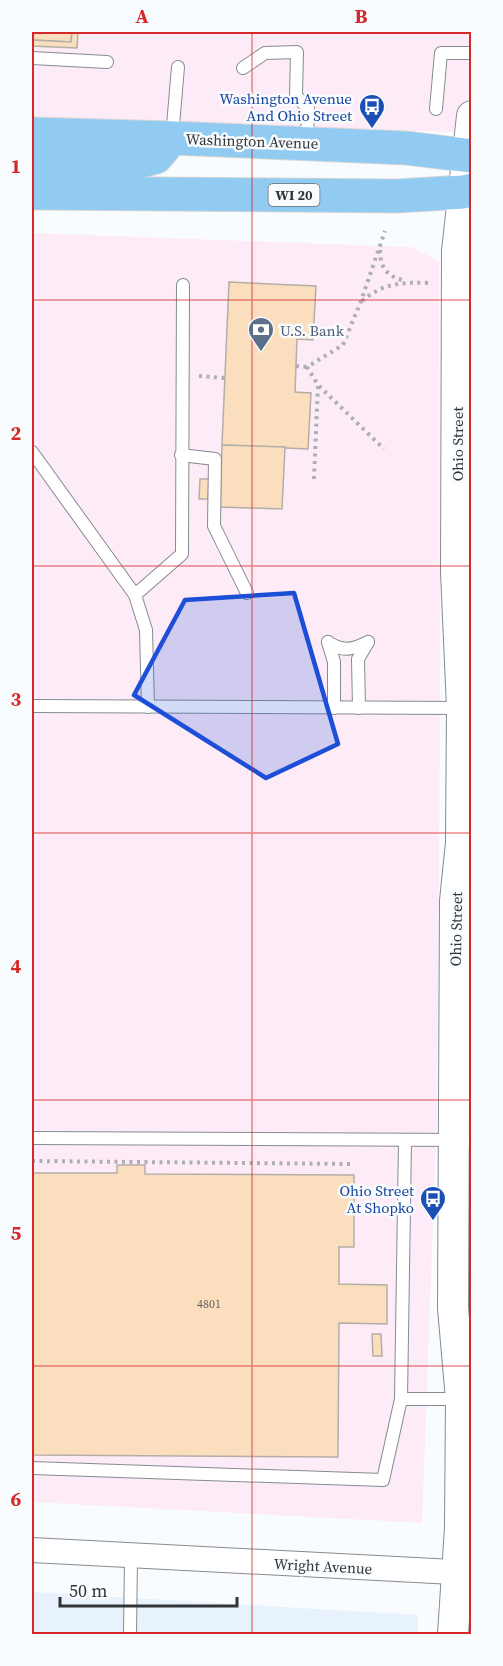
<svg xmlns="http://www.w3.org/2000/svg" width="503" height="1666" font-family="'Source Serif 4',serif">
<rect width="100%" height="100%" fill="#f9fcff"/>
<g fill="#fdecf7">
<path d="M 32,32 L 471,32 L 471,133 L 32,117 Z"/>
<path d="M 32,233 L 411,247 L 439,261 L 440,723 L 437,1113 L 422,1523 L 32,1502 Z"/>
</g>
<path fill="#e8f2fc" d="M 32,1592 L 418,1615 L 418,1634 L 32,1634 Z"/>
<g fill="#fbdebe" stroke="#b4aea6" stroke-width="1.5">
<path d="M 32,32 L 72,32 L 71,42 L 32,40 Z"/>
<path d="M 72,32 L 78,32 L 77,48 L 32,46 L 32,40 L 71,42 Z"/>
<path d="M 229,282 L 316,286 L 313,340 L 297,339 L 296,366 L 295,392 L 311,393 L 308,449 L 222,445 Z"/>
<path d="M 222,445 L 285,447 L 282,509 L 220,507 Z"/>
<path d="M 200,479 L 209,479 L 208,499 L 199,499 Z"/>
<path d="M 117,1165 L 145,1165 L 145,1174 L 354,1175 L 354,1247 L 339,1247 L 339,1284 L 387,1285 L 387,1324 L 339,1323 L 338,1457 L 32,1455 L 32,1173 L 117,1173 Z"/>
<path d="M 372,1334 L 381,1334 L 382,1356 L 373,1356 Z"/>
</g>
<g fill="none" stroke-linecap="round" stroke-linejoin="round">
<defs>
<g id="service">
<path d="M 32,58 L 107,62"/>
<path d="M 243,68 L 265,53 L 297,52 L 296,96 L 308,108 L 307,142"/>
<path d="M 436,109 L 441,53 L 472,53"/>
<path d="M 172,137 L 178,67"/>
<path d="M 32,452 L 135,595 L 146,630 L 148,707"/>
<path d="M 181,455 L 215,459 L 214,526 L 247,593"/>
<path d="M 135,595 L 182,554 L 183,285"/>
<path d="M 328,642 L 334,662 L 334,708"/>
<path d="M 328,642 C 342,652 352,650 368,642"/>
<path d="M 32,706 L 461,708"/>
<path d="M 359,708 L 358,659 L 368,642"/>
<path d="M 32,1138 L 472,1140"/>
<path d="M 401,1399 L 461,1399"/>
<path d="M 32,1468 L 383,1480 L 401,1399 L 405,1141"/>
<path d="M 130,1634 L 131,1556"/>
</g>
<path id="minor" d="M 32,1550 L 472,1573"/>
<path id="tertiary" d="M 453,1634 L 460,1528 L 461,1399 L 453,1308 L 455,901 L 461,843 L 462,708 L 456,572 L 457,251 L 472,116"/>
<g id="primary">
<path d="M 32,134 L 172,138 L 406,148 L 472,156"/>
<path d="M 32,168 L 60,160 L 137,162 L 156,157 L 172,138"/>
<path d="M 32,193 L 397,196 L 463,192 L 472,190"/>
</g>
</defs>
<use href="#service" stroke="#858b92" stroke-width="14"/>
<use href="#minor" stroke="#858b92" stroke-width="26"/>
<use href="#tertiary" stroke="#858b92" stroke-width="32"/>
<use href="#primary" stroke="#d6d7d7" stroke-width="35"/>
<g stroke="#adb0b3" stroke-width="4" stroke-dasharray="3 4.5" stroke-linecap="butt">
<path d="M 380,250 C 380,269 388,277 406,281"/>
<path d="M 362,301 C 383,283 402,282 429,283"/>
<path d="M 296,366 L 307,367"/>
<path d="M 199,376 L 225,378"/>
<path d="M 319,386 L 384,449"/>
<path d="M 314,479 L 318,385 L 307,367 L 343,345 L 361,301 L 385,231"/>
<path d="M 32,1161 L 350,1164"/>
</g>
<use href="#service" stroke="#fff" stroke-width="12"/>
<use href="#minor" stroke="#fff" stroke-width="24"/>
<use href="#tertiary" stroke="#fff" stroke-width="30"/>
<use href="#primary" stroke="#91cbf2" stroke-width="33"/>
</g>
<path fill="#1d4ed8" fill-opacity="0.2" stroke="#1d4ed8" stroke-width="4.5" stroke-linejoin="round" d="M 294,593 L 338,744 L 266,778 L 134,695 L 185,600 Z"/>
<path fill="none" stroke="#d62828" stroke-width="1.5" stroke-opacity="0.55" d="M 252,32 L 252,1634M 32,300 L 472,300M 32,566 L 472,566M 32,833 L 472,833M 32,1100 L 472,1100M 32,1366 L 472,1366"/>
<defs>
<symbol id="bus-pin" viewBox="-11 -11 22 30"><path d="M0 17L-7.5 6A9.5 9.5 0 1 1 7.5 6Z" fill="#1a4fb4" stroke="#f9fcff"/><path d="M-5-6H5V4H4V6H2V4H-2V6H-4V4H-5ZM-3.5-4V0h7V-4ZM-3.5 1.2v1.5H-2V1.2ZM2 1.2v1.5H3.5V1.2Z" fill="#fff"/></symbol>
<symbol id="bank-pin" viewBox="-11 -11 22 30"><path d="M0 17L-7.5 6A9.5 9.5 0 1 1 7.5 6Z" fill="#5c6f8a" stroke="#f9fcff"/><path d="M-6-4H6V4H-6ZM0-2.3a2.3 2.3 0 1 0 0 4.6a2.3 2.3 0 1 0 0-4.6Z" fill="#fff"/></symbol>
</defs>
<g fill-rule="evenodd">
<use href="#bus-pin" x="357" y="92" width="30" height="40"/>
<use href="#bank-pin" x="246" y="315" width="30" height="40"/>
<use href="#bus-pin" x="418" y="1184" width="30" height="40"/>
</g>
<g text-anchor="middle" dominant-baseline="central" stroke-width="5" stroke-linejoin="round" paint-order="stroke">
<g font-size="12" fill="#645f59">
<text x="209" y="1304">4801</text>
</g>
<rect fill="#f9fcff" stroke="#6e7173" stroke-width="1.5" x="268.5" y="184" width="51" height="22" rx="4.5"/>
<g font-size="14" font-weight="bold" fill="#323537">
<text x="294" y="195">WI 20</text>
</g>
<g font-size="15" fill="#164399" stroke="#f9fcff" text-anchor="end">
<text x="352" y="98">Washington Avenue<tspan x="352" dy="17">And Ohio Street</tspan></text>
<text x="414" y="1190">Ohio Street<tspan x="414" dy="17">At Shopko</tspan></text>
</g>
<g font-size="15" fill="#323537" stroke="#f9fcff">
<text transform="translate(252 141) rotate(2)">Washington Avenue</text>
<text transform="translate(457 444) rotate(-90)">Ohio Street</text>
<text transform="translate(456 929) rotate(-89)">Ohio Street</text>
<text transform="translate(323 1566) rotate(3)">Wright Avenue</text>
</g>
<g font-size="15" fill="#4e5e75" stroke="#f9fcff" text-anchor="start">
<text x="280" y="330">U.S. Bank</text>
</g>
</g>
<rect width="503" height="1666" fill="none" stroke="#f9fcff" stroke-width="66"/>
<path d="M60 1597v9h177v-9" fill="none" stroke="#323537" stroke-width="3"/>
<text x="69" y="1597" font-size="18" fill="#323537" stroke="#f9fcff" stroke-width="4.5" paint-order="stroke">50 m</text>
<rect x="33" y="33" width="437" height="1600" fill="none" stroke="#d62828" stroke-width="2"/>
<g font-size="20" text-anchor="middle" font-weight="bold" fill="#d62828">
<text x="142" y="23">A</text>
<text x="361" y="23">B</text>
<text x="16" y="173">1</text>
<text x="16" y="440">2</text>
<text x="16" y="706">3</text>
<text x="16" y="973">4</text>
<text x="16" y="1240">5</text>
<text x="16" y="1506">6</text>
</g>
</svg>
